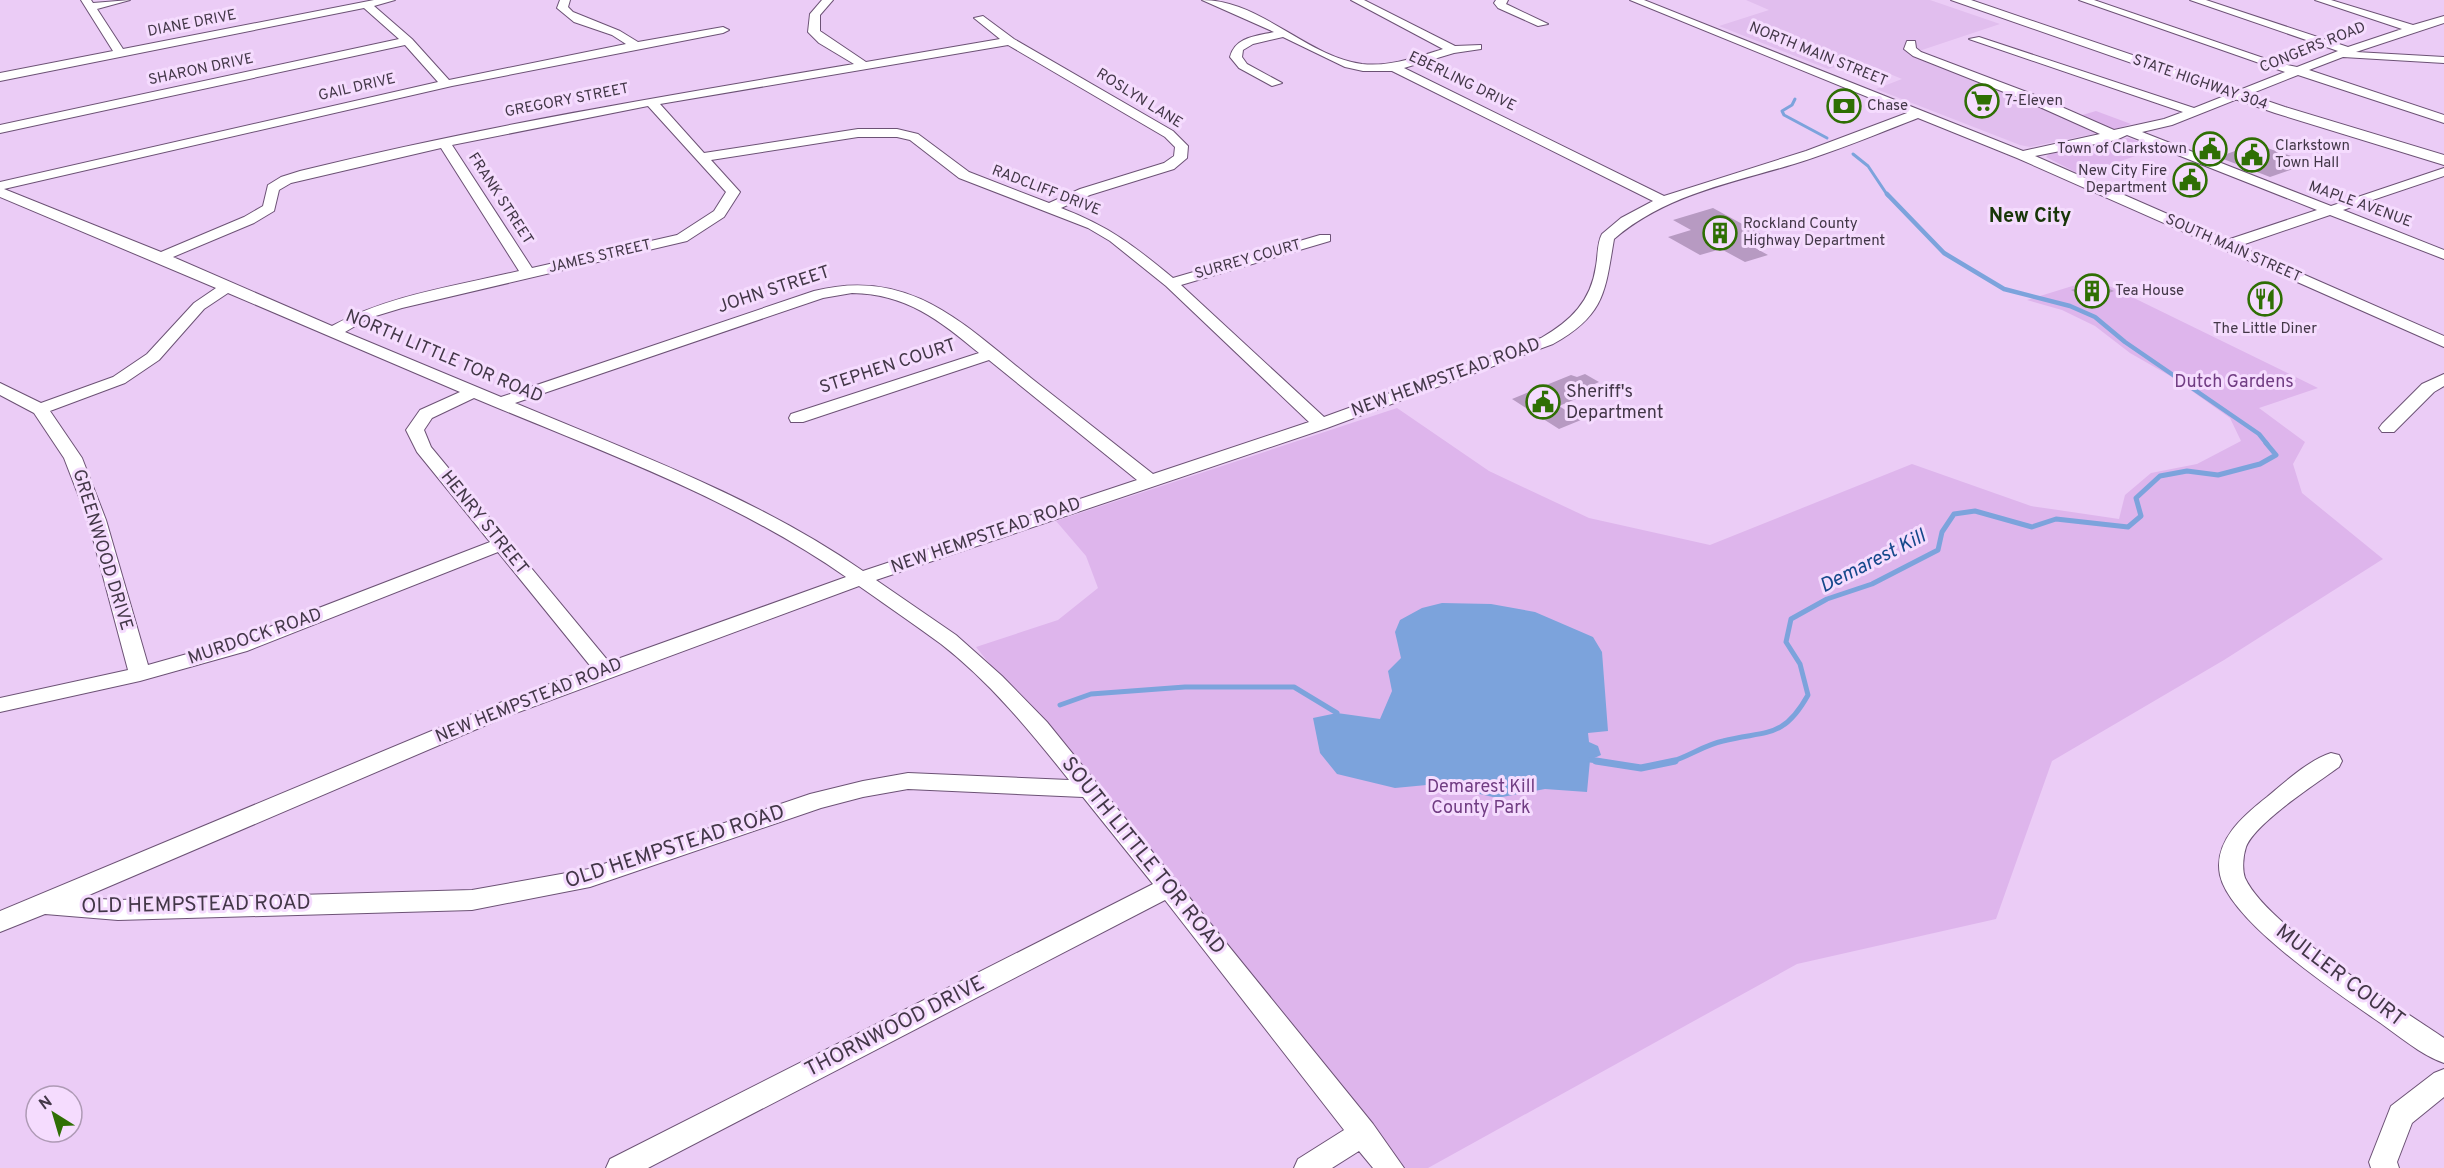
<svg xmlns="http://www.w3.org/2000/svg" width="2444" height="1168" font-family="Overpass,sans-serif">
<rect width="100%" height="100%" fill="#ebccf6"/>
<path fill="#e1beee" d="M 1746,0 L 1930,0 L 2000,24 L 1919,51 L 2113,130 L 2030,147 L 2020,145 L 1876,89 L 1902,79 L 1859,61 L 1828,69 L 1719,26 L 1769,10 Z"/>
<g fill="#deb5ec">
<path d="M 2096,111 L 2131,124 L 2113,130 L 2079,116 Z"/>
<path d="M 2128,138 L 2158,148 L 2081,175 L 2046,157 L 2051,152 Z"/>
<path d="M 2095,279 L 2318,388 L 2259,408 L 2305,442 L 2293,464 L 2302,493 L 2383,559 L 2224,660 L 2052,761 L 1996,919 L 1797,964 L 1428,1168 L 1397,1168 L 976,647 L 1058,620 L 1098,588 L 1086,556 L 1056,521 L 1397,408 L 1489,471 L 1589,518 L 1710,545 L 1912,464 L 2031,506 L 2119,519 L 2125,495 L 2151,473 L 2197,464 L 2241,441 L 2230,418 L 2172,377 L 2130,353 L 2095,326 L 2062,310 L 2027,300 Z"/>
</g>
<path fill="#7ca3dc" d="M 1442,603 L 1491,604 L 1535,612 L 1593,637 L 1602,652 L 1608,731 L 1588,733 L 1589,742 L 1598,746 L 1601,755 L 1590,760 L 1587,792 L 1545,789 L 1497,798 L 1437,784 L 1395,788 L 1337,774 L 1320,753 L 1313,718 L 1337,713 L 1380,719 L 1392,691 L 1388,671 L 1401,658 L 1395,632 L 1400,620 L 1422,608 Z"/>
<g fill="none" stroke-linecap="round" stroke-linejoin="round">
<g stroke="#7ca3dc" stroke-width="3">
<path d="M 1795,99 L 1792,105 L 1782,111 L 1784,115 L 1827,138"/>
<path d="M 1853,154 L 1868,166 L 1888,196"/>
</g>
<path stroke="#7ca3dc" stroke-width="4.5" d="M 1887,194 L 1944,253 L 2004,289 L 2070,306 L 2095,317 L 2125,342 L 2259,434 L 2267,444"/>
<g stroke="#7ca3dc" stroke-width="5">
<path d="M 1060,705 L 1091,694 L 1185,687 L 1294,687 L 1337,713"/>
<path d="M 1590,760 L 1606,762"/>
<path d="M 1670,762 C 1688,757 1704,745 1723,741 C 1766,730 1783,740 1808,695 L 1800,664 L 1786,642 L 1791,619 L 1827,599 L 1872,584 L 1938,550 L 1942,532 L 1954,514 L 1975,511 L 2032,527 L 2056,519 L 2128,527 L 2141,516 L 2136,498 L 2160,476 L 2187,471 L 2218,475 L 2260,464 L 2276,455 L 2266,443"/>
</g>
<path stroke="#7ca3dc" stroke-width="7" d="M 1596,761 L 1641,768 L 1675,761"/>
</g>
<g fill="#b79ac2">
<path d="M 2255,144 L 2300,159 L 2297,160 L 2307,164 L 2270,177 L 2218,157 Z"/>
<path d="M 1713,208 L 1766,237 L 1746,243 L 1768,255 L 1745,262 L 1721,249 L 1700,255 L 1668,237 L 1691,230 L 1673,220 Z"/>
<path d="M 2095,282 L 2114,291 L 2091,300 L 2071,290 Z"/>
<path d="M 1585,374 L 1599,382 L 1590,386 L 1597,390 L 1559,406 L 1581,420 L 1559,429 L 1512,399 L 1571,375 L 1577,377 Z"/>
</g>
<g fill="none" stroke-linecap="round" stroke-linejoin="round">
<defs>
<g id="minor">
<path d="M 81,0 L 91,0 L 93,3 L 130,0 L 97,9 L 123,49 L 374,0 L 395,0 L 374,6 L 412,39 L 449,80 L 626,44 L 612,35 L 574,22 L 557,8 L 560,0 L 570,0 L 568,7 L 573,12 L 620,31 L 638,42 L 723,27 L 729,30 L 723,33 L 452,86 L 4,189 L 161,252 L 244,217 L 263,206 L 268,185 L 281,177 L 300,171 C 483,126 669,95 854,64 L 819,43 L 808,32 L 810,14 L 822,0 L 833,0 L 820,15 L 820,31 L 866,62 L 1000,39 L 974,18 L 983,16 L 1014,39 L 1173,131 L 1188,146 L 1187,158 L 1174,169 L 1090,195 L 1061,208 C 1110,227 1133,245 1173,278 L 1320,235 L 1330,235 L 1330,241 L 1181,285 L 1324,417 L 1541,338 C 1571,321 1591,301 1596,266 C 1598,256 1597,243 1602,234 L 1621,218 L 1653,201 L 1392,71 L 1363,71 L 1345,67 L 1283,37 L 1253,44 L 1243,50 L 1242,57 L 1247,64 L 1282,83 L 1272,86 L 1239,68 L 1230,57 C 1235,37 1256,36 1274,32 L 1202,0 C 1261,0 1305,56 1362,64 C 1390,67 1417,57 1443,49 L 1351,0 L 1364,0 L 1455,46 L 1481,45 L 1481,49 L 1454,53 L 1404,68 L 1664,196 L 1806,151 L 1907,113 L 1630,0 L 1644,0 L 2023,151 L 2100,134 L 2024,100 L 1913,56 L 1904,49 L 1907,41 L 1915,41 L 1916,48 L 1921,52 L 2032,94 L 2114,130 L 2164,119 L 2183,112 L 1969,39 L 1979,37 L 2194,108 L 2285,72 L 2079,0 L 2094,0 L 2278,63 L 2297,67 L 2338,51 L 2190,0 L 2206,0 L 2348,47 L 2402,29 L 2315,0 L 2331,0 L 2413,25 L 2444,16 L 2444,23 L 2356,52 L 2444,57 L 2444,63 L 2343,57 L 2309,70 L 2444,115 L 2444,123 L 2298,75 L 2172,125 L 2142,132 L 2331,206 L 2444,168 L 2444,176 L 2343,210 L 2444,250 L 2444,259 L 2330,215 L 2239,246 L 2444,336 L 2444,347 L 2017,158 L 1918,118 C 1877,134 1836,151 1794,164 C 1731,183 1665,195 1614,239 C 1605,292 1605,315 1553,344 L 1327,428 L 876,580 L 956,635 L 1002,676 L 1047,722 L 1373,1124 L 1404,1168 L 1373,1168 L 1359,1151 L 1332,1168 L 1294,1168 L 1298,1159 L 1344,1130 L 1165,900 L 648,1168 L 606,1168 L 610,1159 L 1153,884 L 1083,797 L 908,789 L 863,797 L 821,808 L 590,887 L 472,910 L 118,920 L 45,914 L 0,932 L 0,911 L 489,707 L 592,668 L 498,552 L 247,651 L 140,681 L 0,712 L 0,698 L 128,670 L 88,520 L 64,458 L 34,413 L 0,395 L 0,383 L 41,403 L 113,377 L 147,354 L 194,303 L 216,288 L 0,197 L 0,182 L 438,82 L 405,45 L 0,133 L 0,125 L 399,39 L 364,8 L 0,81 L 0,73 L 113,51 ZM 1008,45 L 1165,137 L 1175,147 L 1174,156 L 1164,163 L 1080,189 L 1049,203 L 969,172 L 918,134 L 897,129 L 858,129 L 704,153 L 660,104 ZM 648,106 L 726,192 L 714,211 L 677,235 L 532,268 L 452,145 ZM 2127,135 L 2317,210 L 2227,240 L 2035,156 L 2116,140 ZM 858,137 L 897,137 L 910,140 L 959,178 L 1088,228 L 1110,241 L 1166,286 L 1309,422 L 1153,474 C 1112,442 1072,410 1031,378 C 962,323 910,267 814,291 L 501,397 L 345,332 L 369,318 L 402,308 L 687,241 L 724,217 L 740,192 L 711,160 ZM 441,148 L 519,271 C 456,286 389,295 332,326 L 173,257 L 254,223 L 274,211 L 279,190 L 291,183 ZM 228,293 L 460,392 L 420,410 L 406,430 L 417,452 L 490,542 L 233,641 L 148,665 L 106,520 L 82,458 L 50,411 L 125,383 L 159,360 L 204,309 ZM 852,293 C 907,294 939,320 979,353 L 791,414 L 789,418 L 791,422 L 803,422 L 989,360 L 1137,480 L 863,571 C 756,497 634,453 515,403 L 823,298 ZM 474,398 C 600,451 733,498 846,577 L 609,662 L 431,447 L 424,430 L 432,418 ZM 859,586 C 886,605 914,624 941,644 C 990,682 1031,732 1069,780 L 908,773 L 863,781 L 810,794 L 589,869 L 472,890 L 118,900 L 82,898 L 505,717 Z"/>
<path d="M 1496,0 L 1508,0 L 1506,4 L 1548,24 L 1538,26 L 1498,8 L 1494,3 Z"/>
<path d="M 2444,374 L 2444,386 L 2434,392 L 2394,432 L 2382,432 L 2379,428 L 2382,424 L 2422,384 Z"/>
<path d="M 2331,753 L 2339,755 L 2342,761 L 2339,767 C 2317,783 2255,823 2246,847 C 2243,856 2242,870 2245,878 C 2267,926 2397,1006 2444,1038 L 2444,1063 C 2421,1055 2399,1036 2379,1022 C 2339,994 2230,922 2220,875 C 2213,841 2244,815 2267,797 C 2285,782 2309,760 2331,753 Z"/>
<path d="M 2444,1069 L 2444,1097 L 2412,1123 L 2397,1162 L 2399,1168 L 2371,1168 L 2369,1162 L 2391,1106 L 2434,1073 Z"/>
</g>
<path id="major" d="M 1951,0 L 1971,0 L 2285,107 L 2444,155 L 2444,165 L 2275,113 Z"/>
</defs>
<use href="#minor" stroke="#6c5275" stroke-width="2"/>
<use href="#major" stroke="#6c5275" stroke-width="2"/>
<use href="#minor" fill="#fff" fill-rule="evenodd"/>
<use href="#major" fill="#fff" fill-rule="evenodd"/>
</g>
<defs>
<symbol id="supermarket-ring" viewBox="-11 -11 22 22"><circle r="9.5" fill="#f5dcfe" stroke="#2f6f04" stroke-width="1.5"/><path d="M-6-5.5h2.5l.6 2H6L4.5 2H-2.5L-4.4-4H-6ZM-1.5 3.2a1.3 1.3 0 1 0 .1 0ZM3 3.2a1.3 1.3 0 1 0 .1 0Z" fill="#2f6f04"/></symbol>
<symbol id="bank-ring" viewBox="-11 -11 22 22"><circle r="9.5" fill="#f5dcfe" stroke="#2f6f04" stroke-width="1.5"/><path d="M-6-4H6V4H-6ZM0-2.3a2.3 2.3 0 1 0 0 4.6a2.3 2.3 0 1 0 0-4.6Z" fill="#2f6f04"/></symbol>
<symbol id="civic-ring" viewBox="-11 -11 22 22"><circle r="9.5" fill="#f5dcfe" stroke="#2f6f04" stroke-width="1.5"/><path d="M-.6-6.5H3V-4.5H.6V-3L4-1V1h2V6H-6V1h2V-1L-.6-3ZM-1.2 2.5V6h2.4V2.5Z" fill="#2f6f04"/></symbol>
<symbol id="building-ring" viewBox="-11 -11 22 22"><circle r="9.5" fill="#f5dcfe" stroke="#2f6f04" stroke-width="1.5"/><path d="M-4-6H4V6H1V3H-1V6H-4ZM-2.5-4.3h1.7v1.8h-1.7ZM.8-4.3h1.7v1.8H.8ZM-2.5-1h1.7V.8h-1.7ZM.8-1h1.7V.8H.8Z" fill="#2f6f04"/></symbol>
<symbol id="restaurant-ring" viewBox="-11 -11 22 22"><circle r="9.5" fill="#f5dcfe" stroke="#2f6f04" stroke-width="1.5"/><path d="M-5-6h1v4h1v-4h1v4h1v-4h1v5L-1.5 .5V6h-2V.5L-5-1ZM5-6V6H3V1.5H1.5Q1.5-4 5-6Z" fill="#2f6f04"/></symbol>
</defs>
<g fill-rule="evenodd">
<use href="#supermarket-ring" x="1963" y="82" width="38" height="38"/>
<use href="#bank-ring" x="1825" y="87" width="38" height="38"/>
<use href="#civic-ring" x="2191" y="130" width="38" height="38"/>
<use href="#civic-ring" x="2233" y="136" width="38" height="38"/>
<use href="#civic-ring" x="2171" y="161" width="38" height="38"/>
<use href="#building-ring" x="1701" y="214" width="38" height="38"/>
<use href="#building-ring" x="2073" y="272" width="38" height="38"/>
<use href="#restaurant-ring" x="2246" y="280" width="38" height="38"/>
<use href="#civic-ring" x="1524" y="383" width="38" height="38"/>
</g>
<g text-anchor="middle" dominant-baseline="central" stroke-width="6" stroke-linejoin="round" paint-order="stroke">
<g font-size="15" fill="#433748" stroke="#f5dcfe">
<text transform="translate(192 24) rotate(-11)">DIANE DRIVE</text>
<text transform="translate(2313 48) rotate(-22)">CONGERS ROAD</text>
<text transform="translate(1818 55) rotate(22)">NORTH MAIN STREET</text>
<text transform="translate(201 70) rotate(-12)">SHARON DRIVE</text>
<text transform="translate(1462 82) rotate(26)">EBERLING DRIVE</text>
<text transform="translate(2200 83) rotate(19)">STATE HIGHWAY 304</text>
<text transform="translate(357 88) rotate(-13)">GAIL DRIVE</text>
<text transform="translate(1139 99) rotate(32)">ROSLYN LANE</text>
<text transform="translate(567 101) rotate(-11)">GREGORY STREET</text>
<text transform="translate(1046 191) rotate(21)">RADCLIFF DRIVE</text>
<text transform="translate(500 199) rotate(57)">FRANK STREET</text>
<text transform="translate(2360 205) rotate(20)">MAPLE AVENUE</text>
<text transform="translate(2233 249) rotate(24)">SOUTH MAIN STREET</text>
<text transform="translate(600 257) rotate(-13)">JAMES STREET</text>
<text transform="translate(1248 260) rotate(-16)">SURREY COURT</text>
</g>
<g font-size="15" fill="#433748" stroke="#f5dcfe" text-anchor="start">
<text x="2005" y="101">7-Eleven</text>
<text x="1867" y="106">Chase</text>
<text x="2275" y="146">Clarkstown<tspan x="2275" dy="17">Town Hall</tspan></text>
<text x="2187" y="149" text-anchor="end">Town of Clarkstown</text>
<text x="2167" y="171" text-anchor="end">New City Fire<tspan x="2167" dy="17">Department</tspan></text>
<text x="1743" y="224">Rockland County<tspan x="1743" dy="17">Highway Department</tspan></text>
<text x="2115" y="291">Tea House</text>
<text x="2265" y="329" text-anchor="middle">The Little Diner</text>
</g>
<g font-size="18" fill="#433748" stroke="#f5dcfe">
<text transform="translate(774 290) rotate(-18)">JOHN STREET</text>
<text transform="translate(444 357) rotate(23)">NORTH LITTLE TOR ROAD</text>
<text transform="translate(888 367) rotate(-18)">STEPHEN COURT</text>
<text transform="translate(1446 378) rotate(-20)">NEW HEMPSTEAD ROAD</text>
<text transform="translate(484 523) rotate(51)">HENRY STREET</text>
<text transform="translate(986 536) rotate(-19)">NEW HEMPSTEAD ROAD</text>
<text transform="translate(102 550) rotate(73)">GREENWOOD DRIVE</text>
<text transform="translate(255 637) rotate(-19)">MURDOCK ROAD</text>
<text transform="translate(529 701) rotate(-22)">NEW HEMPSTEAD ROAD</text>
</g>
<g font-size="18" fill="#713d83" stroke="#f5dcfe">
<text x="2234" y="382">Dutch Gardens</text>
<text x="1481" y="787">Demarest Kill<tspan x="1481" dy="21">County Park</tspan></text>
</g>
<g font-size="18" fill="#433748" stroke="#f5dcfe" text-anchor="start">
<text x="1566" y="392">Sheriff's<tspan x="1566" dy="21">Department</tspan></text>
</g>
<g font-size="20" font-weight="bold" fill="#183608" stroke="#f5dcfe">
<text x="2030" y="217">New City</text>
</g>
<g font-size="20" font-style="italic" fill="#15488b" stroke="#f5dcfe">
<text transform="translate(1873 562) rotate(-27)">Demarest Kill</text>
</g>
<g font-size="21" fill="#433748" stroke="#f5dcfe">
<text transform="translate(675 847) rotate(-18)">OLD HEMPSTEAD ROAD</text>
<text transform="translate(1143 856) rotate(51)">SOUTH LITTLE TOR ROAD</text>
<text transform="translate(196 905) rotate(-1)">OLD HEMPSTEAD ROAD</text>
<text transform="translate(2340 976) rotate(37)">MULLER COURT</text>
<text transform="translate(895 1027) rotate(-27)">THORNWOOD DRIVE</text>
</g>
</g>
<g transform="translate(54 1114) rotate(323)"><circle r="28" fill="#f5dcfe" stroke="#ae9ab5" stroke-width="1.5"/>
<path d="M0-4.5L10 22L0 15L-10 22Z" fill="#2f6f04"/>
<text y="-9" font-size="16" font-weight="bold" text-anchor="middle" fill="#433748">N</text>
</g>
</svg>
